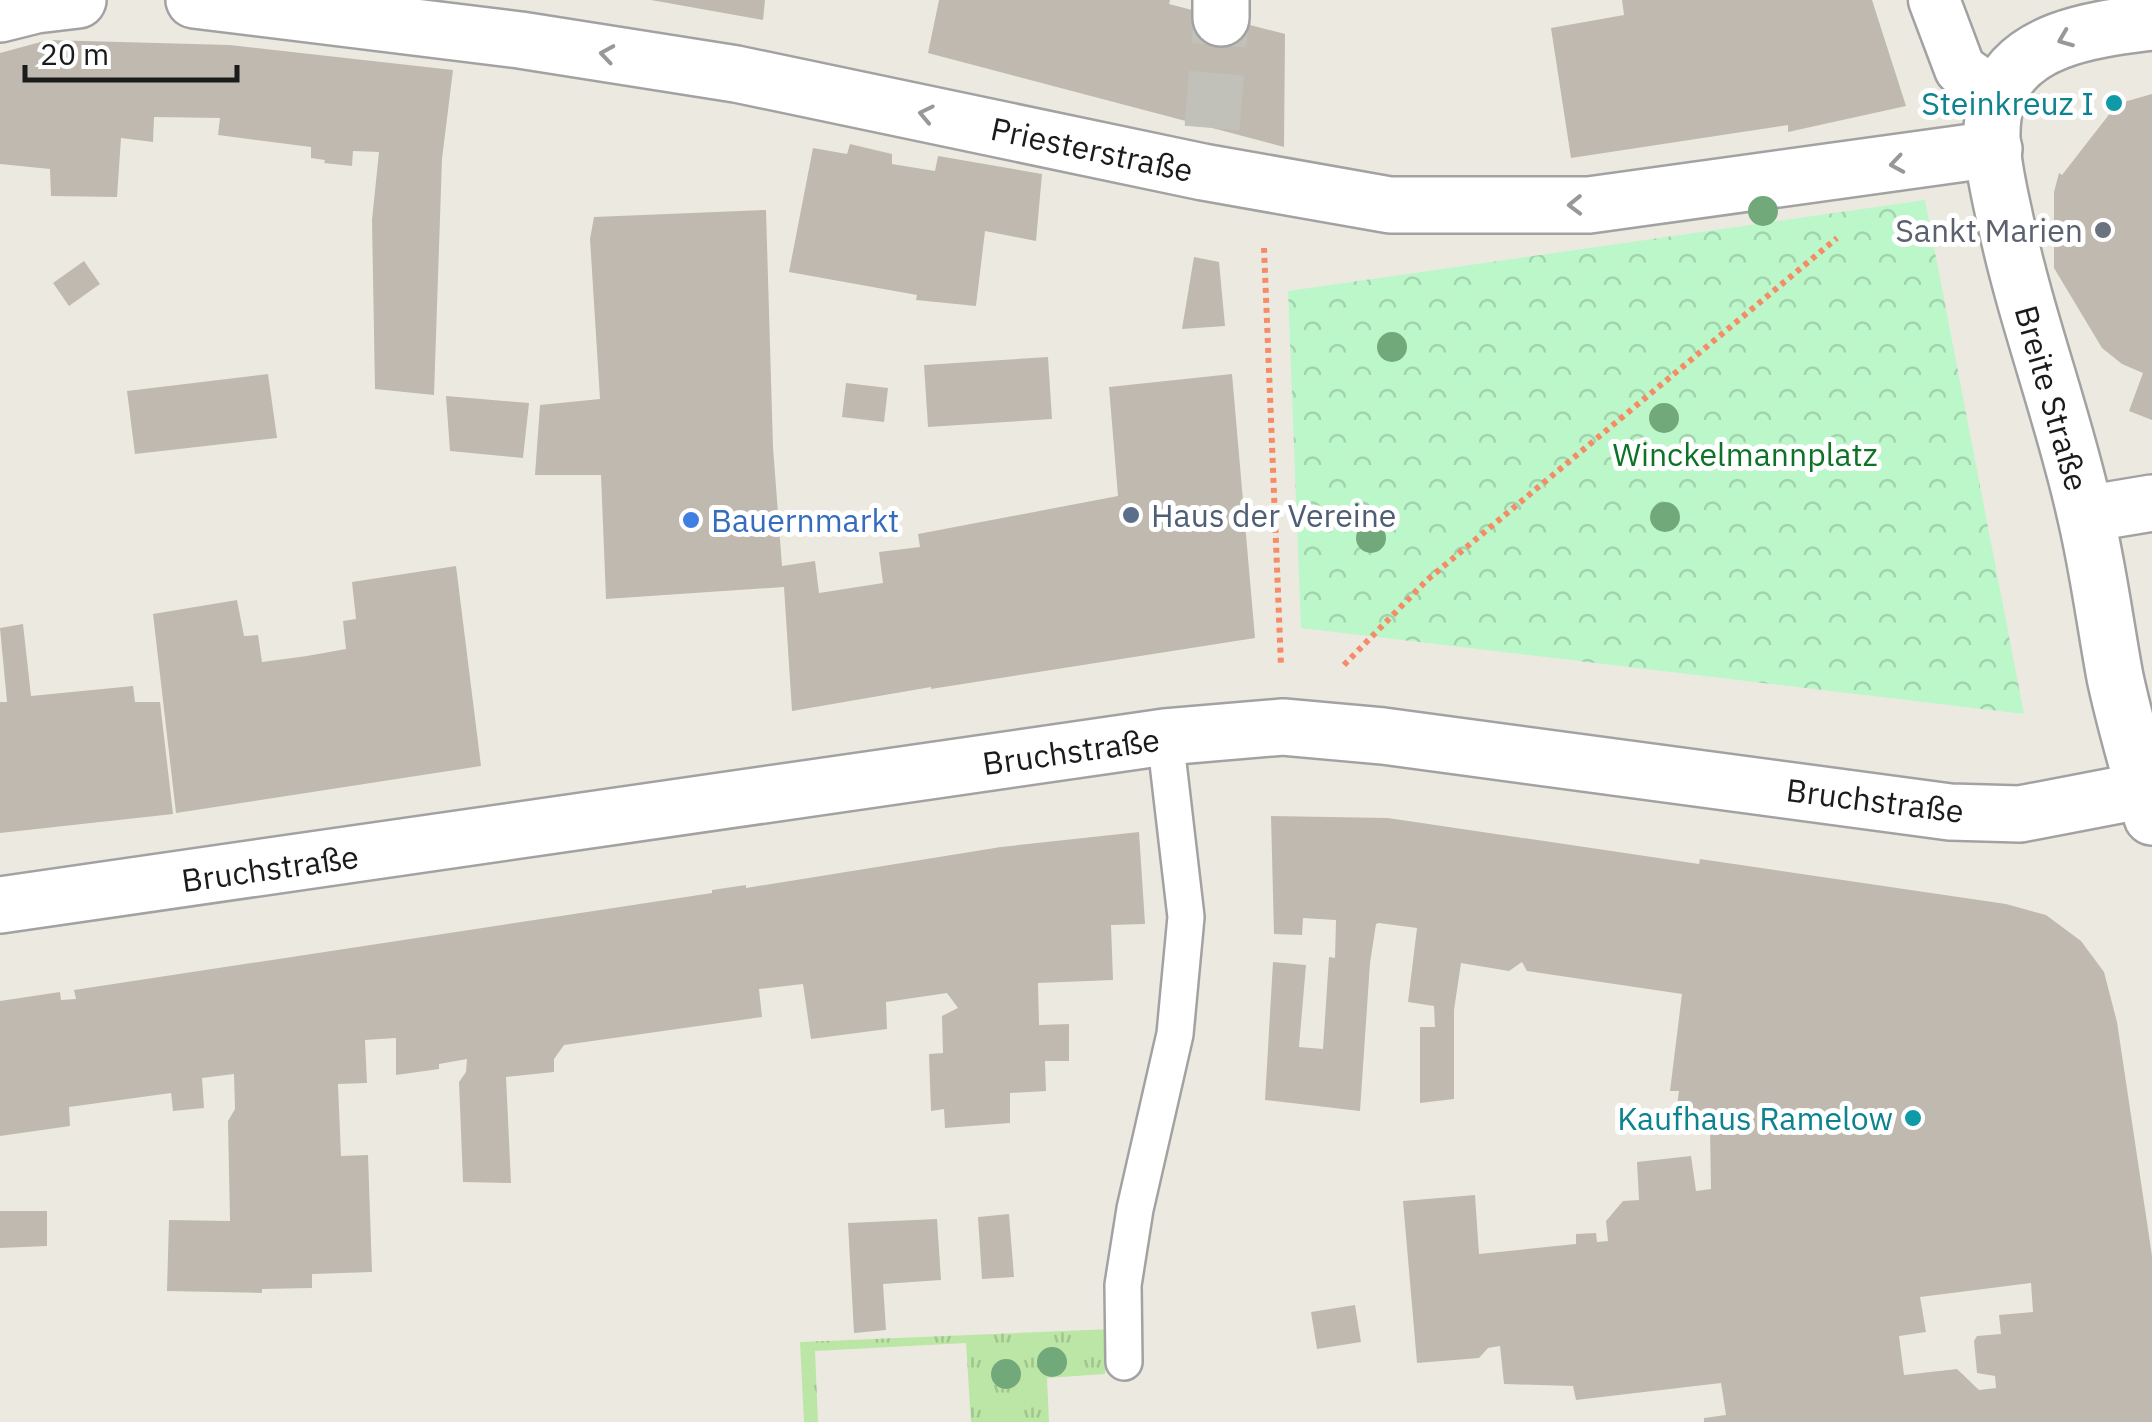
<svg xmlns="http://www.w3.org/2000/svg" width="2152" height="1422" font-family="'IBM Plex Sans',sans-serif">
<defs>
<pattern id="grass-tufts" width="24" height="20" patternUnits="userSpaceOnUse" patternTransform="scale(2.5)"><rect width="24" height="20" fill="#bce6a6"/><path d="M3 7l-1-3M5 7V3M7 7l1-3M15 17l-1-3M17 17v-4M19 17l1-3" fill="none" stroke="#a1c58e"/></pattern>
<pattern id="park-crowns" width="20" height="18" patternUnits="userSpaceOnUse" patternTransform="scale(2.5)"><rect width="20" height="18" fill="#bcf7ca"/><path d="M2 6a3 3 0 1 1 6 0M12 15a3 3 0 1 1 6 0" fill="none" stroke="#a1d3ad"/></pattern>
</defs>
<rect width="100%" height="100%" fill="#eceae0"/>
<path fill="url(#grass-tufts)" d="M 1111,1329 L 1105,1374 L 1047,1378 L 1049,1422 L 971,1422 L 966,1343 L 815,1351 L 818,1422 L 804,1422 L 800,1342 Z"/>
<path fill="url(#park-crowns)" d="M 1925,200 L 2024,714 L 1301,628 L 1288,291 Z"/>
<g fill="#c0b9b0" fill-rule="evenodd">
<path d="M 651,0 L 765,0 L 763,20 Z"/>
<path d="M 939,0 L 1170,0 L 1169,4 L 1285,34 L 1284,147 L 928,53 Z"/>
<path d="M 1622,0 L 1872,0 L 1906,106 L 1788,132 L 1788,125 L 1571,158 L 1551,28 L 1624,15 Z"/>
<path d="M 48,40 L 230,45 L 453,70 L 442,159 L 434,395 L 375,389 L 372,220 L 379,152 L 353,151 L 352,166 L 324,163 L 325,160 L 311,158 L 311,147 L 218,135 L 220,118 L 154,117 L 153,142 L 121,138 L 117,197 L 51,196 L 50,169 L 0,164 L 0,53 Z"/>
<path d="M 2152,94 L 2152,420 L 2129,411 L 2143,373 L 2122,364 L 2102,348 L 2054,268 L 2054,192 L 2059,173 L 2062,175 L 2111,112 L 2108,109 L 2122,98 L 2124,102 Z"/>
<path d="M 850,144 L 892,154 L 892,164 L 935,171 L 938,156 L 1042,174 L 1036,241 L 985,231 L 976,306 L 916,300 L 917,295 L 789,272 L 813,148 L 847,154 Z"/>
<path d="M 766,210 L 773,447 L 782,566 L 815,561 L 819,593 L 883,583 L 879,552 L 920,547 L 918,534 L 1118,496 L 1109,387 L 1232,374 L 1255,638 L 931,689 L 931,687 L 792,711 L 784,587 L 606,599 L 601,475 L 535,475 L 540,405 L 600,399 L 590,239 L 594,217 Z"/>
<path d="M 1194,257 L 1219,262 L 1225,326 L 1182,329 Z"/>
<path d="M 84,261 L 100,284 L 69,306 L 53,283 Z"/>
<path d="M 1048,357 L 1052,419 L 928,427 L 924,365 Z"/>
<path d="M 268,374 L 277,438 L 135,454 L 127,391 Z"/>
<path d="M 846,383 L 888,388 L 884,422 L 842,417 Z"/>
<path d="M 446,396 L 529,403 L 523,458 L 450,451 Z"/>
<path d="M 456,566 L 481,766 L 176,813 L 153,614 L 237,600 L 244,636 L 258,635 L 262,662 L 307,656 L 346,649 L 343,621 L 356,619 L 352,582 Z"/>
<path d="M 23,624 L 31,696 L 133,686 L 135,702 L 160,702 L 173,814 L 0,833 L 0,702 L 7,702 L 0,628 Z"/>
<path d="M 1271,816 L 1388,818 L 1699,864 L 1700,859 L 2006,904 L 2046,915 L 2081,941 L 2104,972 L 2117,1022 L 2152,1256 L 2152,1422 L 1704,1422 L 1704,1418 L 1726,1415 L 1721,1383 L 1576,1400 L 1573,1386 L 1504,1384 L 1500,1346 L 1488,1348 L 1479,1358 L 1417,1363 L 1403,1201 L 1475,1195 L 1479,1254 L 1576,1244 L 1576,1234 L 1596,1233 L 1597,1242 L 1608,1241 L 1606,1221 L 1623,1201 L 1639,1200 L 1637,1162 L 1691,1156 L 1696,1191 L 1711,1189 L 1710,1129 L 1695,1131 L 1693,1107 L 1677,1105 L 1679,1091 L 1670,1091 L 1682,994 L 1527,971 L 1522,962 L 1509,971 L 1461,963 L 1454,1010 L 1454,1099 L 1420,1103 L 1420,1027 L 1435,1027 L 1434,1006 L 1408,1002 L 1417,928 L 1379,923 L 1376,924 L 1370,963 L 1360,1111 L 1265,1100 L 1273,962 L 1306,965 L 1299,1047 L 1323,1049 L 1329,957 L 1335,958 L 1336,920 L 1303,918 L 1302,935 L 1274,934 ZM 2031,1283 L 2033,1312 L 1999,1315 L 2001,1334 L 1977,1336 L 1974,1341 L 1977,1373 L 1995,1376 L 1996,1388 L 1979,1390 L 1957,1369 L 1904,1375 L 1899,1336 L 1926,1332 L 1920,1297 Z"/>
<path d="M 1139,832 L 1145,924 L 1111,925 L 1113,980 L 1038,983 L 1039,1025 L 1069,1024 L 1069,1061 L 1045,1061 L 1046,1091 L 1010,1093 L 1010,1123 L 945,1128 L 944,1109 L 931,1111 L 929,1054 L 943,1053 L 942,1016 L 958,1008 L 947,993 L 886,1002 L 887,1029 L 811,1039 L 803,984 L 759,989 L 762,1017 L 564,1045 L 554,1059 L 554,1072 L 506,1077 L 511,1183 L 463,1182 L 459,1082 L 466,1072 L 467,1059 L 439,1064 L 439,1069 L 396,1075 L 396,1038 L 365,1040 L 367,1083 L 338,1084 L 341,1156 L 368,1155 L 372,1272 L 312,1274 L 312,1288 L 262,1289 L 262,1293 L 167,1291 L 169,1220 L 230,1221 L 228,1121 L 235,1109 L 234,1074 L 202,1078 L 204,1108 L 173,1111 L 171,1093 L 69,1107 L 70,1126 L 0,1136 L 0,1001 L 60,992 L 61,1000 L 76,999 L 74,990 L 712,893 L 712,890 L 746,885 L 746,888 L 1001,847 Z"/>
<path d="M 0,1211 L 47,1211 L 47,1246 L 0,1248 Z"/>
<path d="M 1009,1214 L 1014,1277 L 982,1279 L 978,1217 Z"/>
<path d="M 937,1219 L 941,1280 L 883,1284 L 886,1330 L 854,1333 L 848,1223 Z"/>
<path d="M 1355,1305 L 1361,1342 L 1317,1349 L 1311,1312 Z"/>
</g>
<g fill="none" stroke-linecap="round" stroke-linejoin="round">
<path stroke="#c2c1b9" stroke-width="55" stroke-dasharray="55 28" stroke-linecap="butt" d="M 1212,128 L 1221,18"/>
<defs>
<path id="service" d="M 1124,1362 L 1123,1285 L 1135,1209 L 1175,1034 L 1186,917 L 1165,737"/>
<path id="pedestrian" d="M 1934,0 L 1960,69 L 1998,96"/>
<g id="minor">
<path d="M 194,0 L 520,40 L 736,74 L 1203,172 L 1390,205 L 1589,205 L 1994,149"/>
<path d="M 0,14 L 36,5 L 78,0"/>
<path d="M 1221,18 L 1221,0"/>
<path d="M 2152,22 C 2098,29 2017,37 1997,99 C 1985,136 1997,182 2005,219 C 2026,319 2063,414 2085,513 C 2098,567 2105,623 2115,677 C 2125,724 2139,771 2152,817"/>
<path d="M 2086,514 L 2152,503"/>
<path d="M 0,905 L 1165,737 L 1283,727 L 1383,736 L 1950,812 L 2020,814 L 2145,790"/>
</g>
</defs>
<use href="#service" stroke="#a2a2a2" stroke-width="40"/>
<use href="#pedestrian" stroke="#a2a2a2" stroke-width="55"/>
<use href="#minor" stroke="#a2a2a2" stroke-width="60"/>
<g stroke="#f58c68" stroke-width="6" stroke-dasharray="5 5" stroke-linecap="butt">
<path d="M 1264,248 L 1281,666"/>
<path d="M 1344,665 L 1427,580 L 1837,238"/>
</g>
<use href="#service" stroke="#fff" stroke-width="35"/>
<use href="#pedestrian" stroke="#fff" stroke-width="50"/>
<use href="#minor" stroke="#fff" stroke-width="55"/>
</g>
<g fill="#72a97a">
<circle cx="1763" cy="211" r="15"/>
<circle cx="1392" cy="347" r="15"/>
<circle cx="1664" cy="418" r="15"/>
<circle cx="1665" cy="517" r="15"/>
<circle cx="1371" cy="538" r="15"/>
<circle cx="1052" cy="1362" r="15"/>
<circle cx="1006" cy="1374" r="15"/>
</g>
<defs><path id="oneway-chevron" d="M-2-3.5L2.5 0L-2 3.5" fill="none" stroke-width="1.6" stroke-linecap="round" stroke-linejoin="round" transform="scale(2.5)"/></defs>
<g stroke="#989898">
<use href="#oneway-chevron" transform="translate(2065 39) rotate(158)"/>
<use href="#oneway-chevron" transform="translate(607 54) rotate(-171)"/>
<use href="#oneway-chevron" transform="translate(926 114) rotate(-168)"/>
<use href="#oneway-chevron" transform="translate(1897 164) rotate(171)"/>
<use href="#oneway-chevron" transform="translate(1575 205) rotate(179)"/>
</g>
<g fill="#0f9aa8" stroke="#fff" stroke-width="4">
<circle cx="2114" cy="103" r="10"/>
<circle cx="1913" cy="1118" r="10"/>
</g>
<circle fill="#6b7280" stroke="#fff" stroke-width="4" cx="2103" cy="230" r="10"/>
<circle fill="#5c6f8a" stroke="#fff" stroke-width="4" cx="1131" cy="515" r="10"/>
<circle fill="#3f7fe0" stroke="#fff" stroke-width="4" cx="691" cy="520" r="10"/>
<g text-anchor="middle" dominant-baseline="central" stroke-width="10" stroke-linejoin="round" paint-order="stroke">
<g font-size="32" fill="#0d838f" stroke="#fff" text-anchor="end">
<text x="2094" y="103">Steinkreuz I</text>
<text x="1893" y="1118">Kaufhaus Ramelow</text>
</g>
<g font-size="32" fill="#1b1b1b" stroke="#fff">
<text transform="translate(1092 149) rotate(12)">Priesterstraße</text>
<text transform="translate(2052 398) rotate(74)">Breite Straße</text>
<text transform="translate(1071 751) rotate(-8)">Bruchstraße</text>
<text transform="translate(1875 800) rotate(7)">Bruchstraße</text>
<text transform="translate(270 868) rotate(-8)">Bruchstraße</text>
</g>
<g font-size="32" fill="#5b616d" stroke="#fff" text-anchor="end">
<text x="2083" y="230">Sankt Marien</text>
</g>
<g font-size="32" fill="#0e7326" stroke="#fff">
<text x="1745" y="454">Winckelmannplatz</text>
</g>
<g font-size="32" fill="#4e5e75" stroke="#fff" text-anchor="start">
<text x="1151" y="515">Haus der Vereine</text>
</g>
<g font-size="32" fill="#366cbe" stroke="#fff" text-anchor="start">
<text x="711" y="520">Bauernmarkt</text>
</g>
</g>
<path d="M25 65v15h212v-15" fill="none" stroke="#1b1b1b" stroke-width="5"/>
<text x="40" y="65" font-size="30" fill="#1b1b1b" stroke="#ffffff" stroke-width="8" paint-order="stroke">20 m</text>
</svg>
